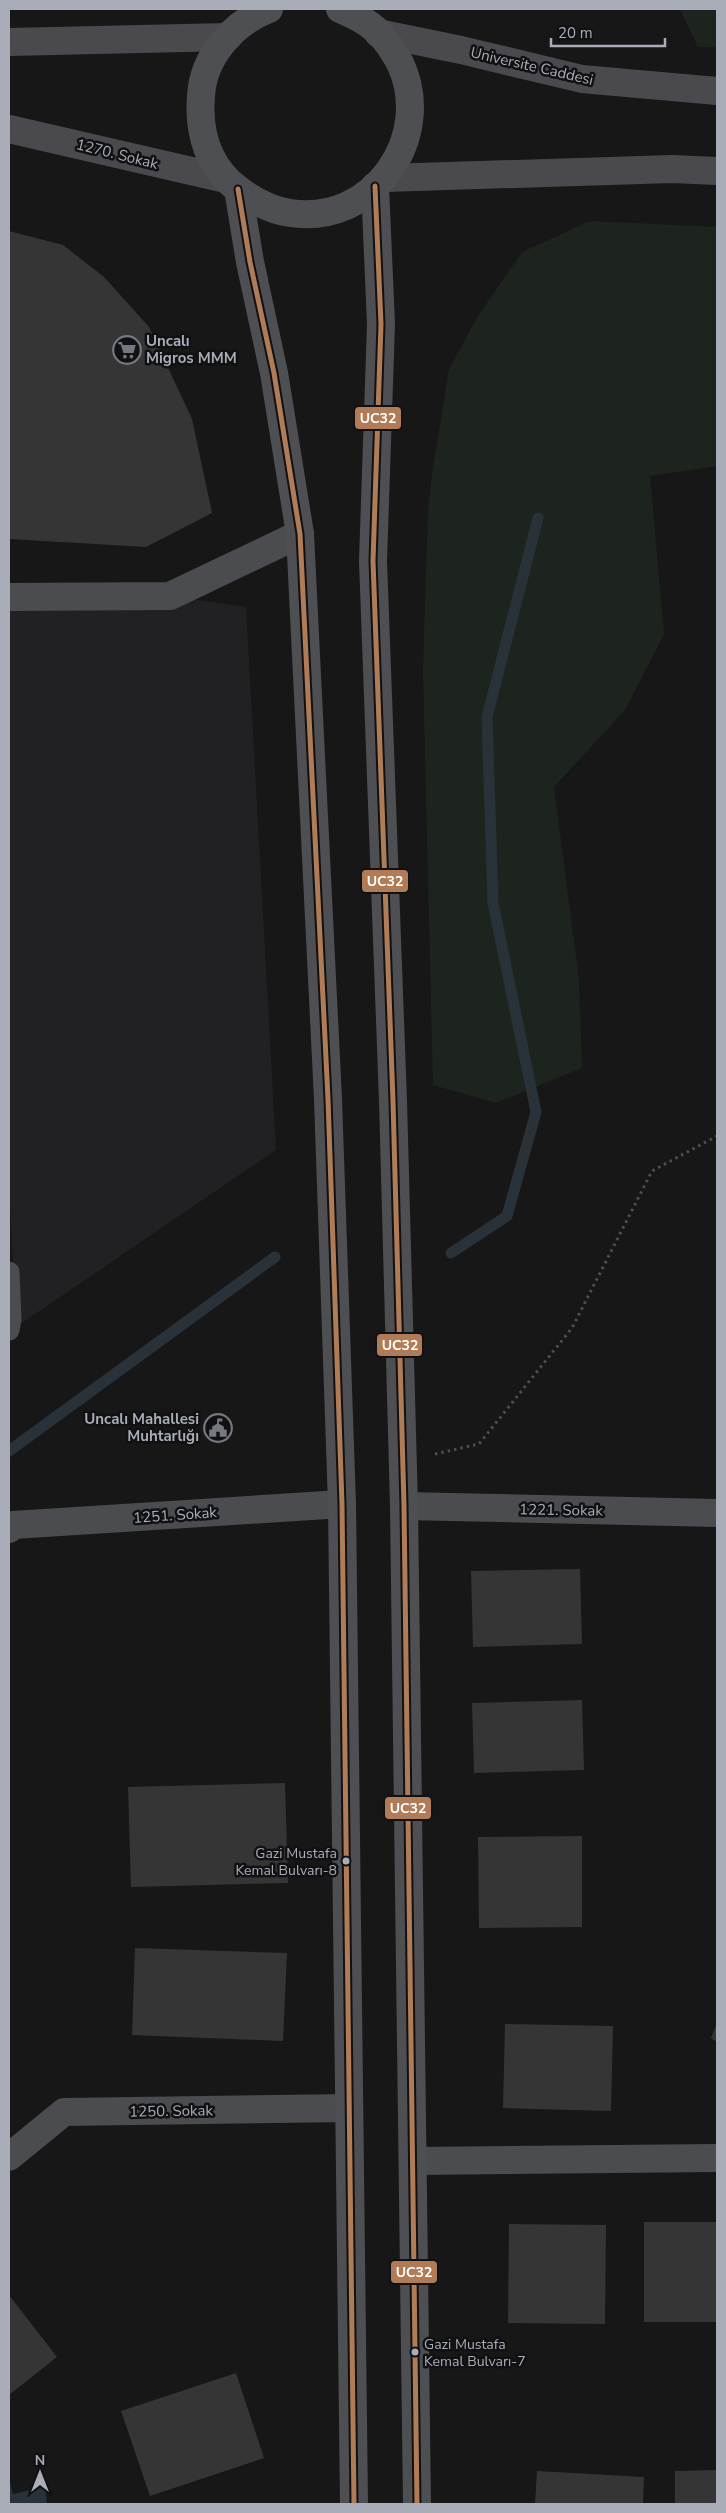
<svg xmlns="http://www.w3.org/2000/svg" width="726" height="2513" font-family="'Nunito Sans',sans-serif">
<rect width="100%" height="100%" fill="#171717"/>
<path fill="#212123" d="M 170,596 L 246,607 L 276,1150 L 16,1327 L 9,1181 L 9,597 Z"/>
<g fill="#1d241e">
<path d="M 680,9 L 717,9 L 717,47 L 698,47 Z"/>
<path d="M 590,221 L 717,227 L 717,466 L 650,476 L 664,634 L 625,710 L 554,787 L 579,980 L 582,1068 L 496,1103 L 433,1085 L 423,670 L 428,509 L 433,468 L 449,369 L 478,316 L 522,252 Z"/>
</g>
<path fill="#2a3239" d="M 9,2479 L 13,2494 L 45,2487 L 47,2504 L 9,2504 Z"/>
<g fill="none" stroke-linecap="round" stroke-linejoin="round">
<g stroke="#2a3239" stroke-width="11">
<path d="M 451,1253 L 507,1216 L 536,1112 L 493,903 L 487,717 L 538,518"/>
<path d="M 9,1451 L 275,1257"/>
</g>
</g>
<g fill="#353536">
<path d="M 9,231 L 63,245 L 104,277 L 149,327 L 192,419 L 212,513 L 146,547 L 9,539 Z"/>
<path d="M 580,1569 L 582,1644 L 473,1647 L 471,1571 Z"/>
<path d="M 582,1700 L 584,1770 L 474,1773 L 472,1703 Z"/>
<path d="M 285,1783 L 288,1883 L 131,1887 L 128,1787 Z"/>
<path d="M 582,1836 L 582,1927 L 479,1928 L 478,1837 Z"/>
<path d="M 135,1948 L 287,1953 L 283,2041 L 132,2035 Z"/>
<path d="M 717,2023 L 717,2042 L 711,2038 Z"/>
<path d="M 505,2024 L 613,2026 L 611,2111 L 503,2108 Z"/>
<rect x="644" y="2222" width="73" height="100"/>
<path d="M 509,2224 L 606,2225 L 605,2324 L 508,2323 Z"/>
<path d="M 9,2295 L 57,2357 L 9,2395 Z"/>
<path d="M 236,2373 L 264,2458 L 150,2496 L 121,2411 Z"/>
<path d="M 717,2470 L 717,2504 L 675,2504 L 675,2471 Z"/>
<path d="M 537,2471 L 644,2477 L 643,2504 L 535,2504 Z"/>
</g>
<g fill="none" stroke-linecap="round" stroke-linejoin="round">
<path stroke="#4d4e52" stroke-width="3" stroke-dasharray="2.5 4" stroke-linecap="butt" d="M 435,1454 L 479,1444 L 572,1328 L 652,1171 L 717,1136"/>
<path stroke="#4b4c50" stroke-width="21" d="M 9,1272 L 11,1319 L 9,1330"/>
<g stroke="#4b4c50" stroke-width="28">
<path d="M 9,597 L 170,596 L 300,534"/>
<path d="M 404,1506 L 717,1513"/>
<path d="M 9,1529 L 13,1525 L 342,1504"/>
<path d="M 9,2157 L 64,2112 L 349,2108"/>
<path d="M 413,2161 L 717,2158"/>
</g>
<g stroke="#4a4a4e" stroke-width="28">
<path d="M 378,33 L 461,50 L 582,79 L 717,91"/>
<path d="M 9,42 L 228,37"/>
<path d="M 9,129 L 226,179"/>
<path d="M 385,178 L 672,169 L 717,171"/>
</g>
<g stroke="#4d4f52" stroke-width="28">
<path d="M 269,9 C 233,23 203,57 201,96 C 198,133 208,167 239,190 C 254,201 271,210 290,213 C 373,226 435,137 400,63 C 392,48 381,32 367,23 C 359,17 349,13 340,9"/>
<path d="M 375,186 L 381,324 L 373,561 L 393,1101 L 404,1506 L 417,2504"/>
<path d="M 238,189 L 250,262 L 274,373 L 300,534 L 328,1099 L 342,1504 L 354,2504"/>
</g>
<defs>
<g id="bus-1">
<path d="M 375,186 L 381,324 L 373,561 L 393,1101 L 404,1506 L 417,2504"/>
<path d="M 238,189 L 250,262 L 274,373 L 300,534 L 328,1099 L 342,1504 L 354,2504"/>
</g>
</defs>
<use href="#bus-1" stroke="#111113" stroke-width="9"/>
<use href="#bus-1" stroke="#b07c57" stroke-width="5"/>
</g>
<defs>
<symbol id="supermarket-ring" viewBox="-11 -11 22 22"><circle r="9.5" fill="#111113" stroke="#757880" stroke-width="1.5"/><path d="M-6-5.5h2.5l.6 2H6L4.5 2H-2.5L-4.4-4H-6ZM-1.5 3.2a1.3 1.3 0 1 0 .1 0ZM3 3.2a1.3 1.3 0 1 0 .1 0Z" fill="#757880"/></symbol>
<symbol id="civic-ring" viewBox="-11 -11 22 22"><circle r="9.5" fill="#111113" stroke="#757880" stroke-width="1.5"/><path d="M-.6-6.5H3V-4.5H.6V-3L4-1V1h2V6H-6V1h2V-1L-.6-3ZM-1.2 2.5V6h2.4V2.5Z" fill="#757880"/></symbol>
</defs>
<g fill-rule="evenodd">
<use href="#supermarket-ring" x="111" y="334" width="32" height="32"/>
<use href="#civic-ring" x="202" y="1412" width="32" height="32"/>
</g>
<g fill="#a8adb8" stroke="#111113" stroke-width="2">
<circle cx="346" cy="1861" r="4.5"/>
<circle cx="415" cy="2352" r="4.5"/>
</g>
<g text-anchor="middle" dominant-baseline="central" stroke-width="5" stroke-linejoin="round" paint-order="stroke">
<g font-size="14" fill="#a8adb8" stroke="#111113" text-anchor="end">
<text x="337" y="1853">Gazi Mustafa<tspan x="337" dy="17">Kemal Bulvarı-8</tspan></text>
<text x="424" y="2344" text-anchor="start">Gazi Mustafa<tspan x="424" dy="17">Kemal Bulvarı-7</tspan></text>
</g>
<g font-size="15" fill="#a8adb8" stroke="#111113">
<text transform="translate(532 66) rotate(13)">Universite Caddesi</text>
<text transform="translate(117 154) rotate(14)">1270. Sokak</text>
<text transform="translate(561 1510) rotate(1)">1221. Sokak</text>
<text transform="translate(175 1515) rotate(-4)">1251. Sokak</text>
<text transform="translate(171 2111) rotate(-1)">1250. Sokak</text>
</g>
<g font-size="15" font-weight="bold" fill="#a8adb8" stroke="#111113" text-anchor="start">
<text x="146" y="341">Uncalı<tspan x="146" dy="17">Migros MMM</tspan></text>
<text x="199" y="1419" text-anchor="end">Uncalı Mahallesi<tspan x="199" dy="17">Muhtarlığı</tspan></text>
</g>
</g>
<g stroke="#111113" stroke-width="2">
<rect x="354" y="406" width="48" height="24" rx="5" fill="#b07c57"/>
<rect x="361" y="869" width="48" height="24" rx="5" fill="#b07c57"/>
<rect x="376" y="1333" width="47" height="24" rx="5" fill="#b07c57"/>
<rect x="384" y="1796" width="48" height="24" rx="5" fill="#b07c57"/>
<rect x="390" y="2260" width="48" height="24" rx="5" fill="#b07c57"/>
</g>
<g font-size="14" text-anchor="middle" font-weight="bold" fill="#fff">
<text x="378" y="423">UC32</text>
<text x="385" y="886">UC32</text>
<text x="400" y="1350">UC32</text>
<text x="408" y="1813">UC32</text>
<text x="414" y="2277">UC32</text>
</g>
<rect width="726" height="2513" fill="none" stroke="#a8adb8" stroke-width="20"/>
<g transform="translate(40 2473)" stroke="#111113" stroke-width="4" paint-order="stroke">
<path d="M0-4L9 19L0 12L-9 19Z" fill="#a8adb8"/>
<text y="-8" font-size="14" font-weight="bold" text-anchor="middle" fill="#a8adb8">N</text>
</g>
<path d="M551 38v8h114v-8" fill="none" stroke="#a8adb8" stroke-width="2.5"/>
<text x="558" y="38" font-size="15" fill="#a8adb8" stroke="#111113" stroke-width="4" paint-order="stroke">20 m</text>
</svg>
